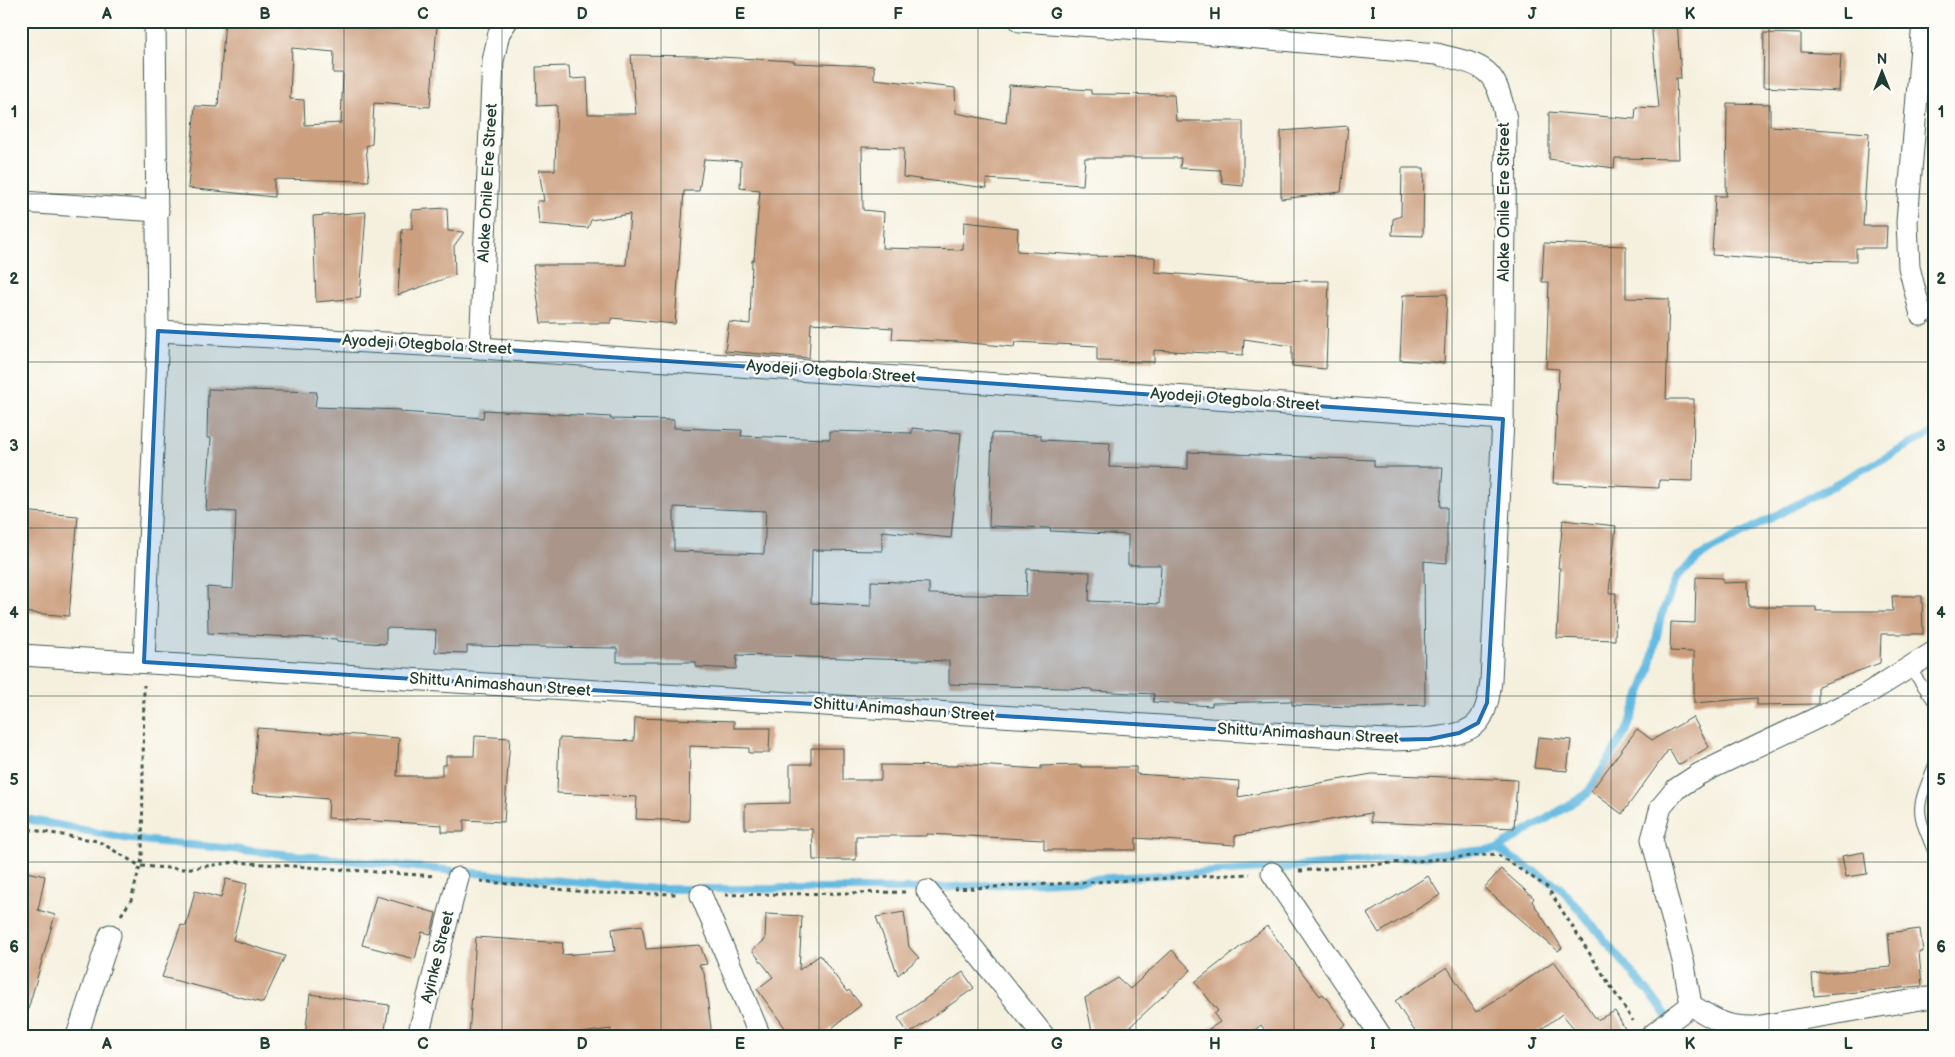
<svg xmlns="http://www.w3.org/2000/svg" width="1955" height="1057" font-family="'Balsamiq Sans',sans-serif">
<rect width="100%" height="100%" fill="#fdfcf7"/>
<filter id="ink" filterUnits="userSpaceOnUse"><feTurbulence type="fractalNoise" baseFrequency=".02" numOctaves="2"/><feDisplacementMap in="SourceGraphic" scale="10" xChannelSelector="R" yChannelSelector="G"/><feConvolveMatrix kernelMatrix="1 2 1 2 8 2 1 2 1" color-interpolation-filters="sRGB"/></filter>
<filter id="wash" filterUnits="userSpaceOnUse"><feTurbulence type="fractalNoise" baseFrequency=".0096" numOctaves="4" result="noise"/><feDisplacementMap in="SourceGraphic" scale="20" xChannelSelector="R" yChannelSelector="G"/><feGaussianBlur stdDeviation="1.12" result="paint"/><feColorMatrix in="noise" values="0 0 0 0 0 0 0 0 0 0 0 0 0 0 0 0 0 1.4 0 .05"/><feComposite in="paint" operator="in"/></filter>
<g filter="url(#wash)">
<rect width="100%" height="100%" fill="#f5f0de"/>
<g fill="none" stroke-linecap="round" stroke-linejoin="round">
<g stroke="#64bae1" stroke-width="8">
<path d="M 21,818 L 130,839 L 526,878 L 656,889 L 918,889 L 1300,867 L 1497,849 L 1587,794 L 1626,732 L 1650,669 L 1661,616 L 1677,577 L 1703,554 L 1934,432"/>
<path d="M 1497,849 L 1560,887 L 1660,1006 L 1681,1036"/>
</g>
</g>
<g id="blocks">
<g fill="#cc9f7f" fill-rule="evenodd">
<path d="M 225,21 L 427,21 L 437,26 L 430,107 L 374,103 L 372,144 L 366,146 L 369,181 L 274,179 L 274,197 L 188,188 L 195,106 L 218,107 ZM 292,48 L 334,52 L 333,73 L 343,73 L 341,123 L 305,125 L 304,100 L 290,99 Z"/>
<path d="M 1651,21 L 1677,21 L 1681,78 L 1676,78 L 1679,159 L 1615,158 L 1614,168 L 1549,159 L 1549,112 L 1635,119 L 1636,107 L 1659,108 Z"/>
<path d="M 1764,33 L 1801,34 L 1801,52 L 1841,54 L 1839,91 L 1763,87 Z"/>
<path d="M 631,55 L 701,56 L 794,61 L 794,63 L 874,66 L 874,79 L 955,88 L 956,113 L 1006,123 L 1009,85 L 1091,90 L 1091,94 L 1174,95 L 1176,121 L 1243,121 L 1243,186 L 1223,184 L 1220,170 L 1180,168 L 1181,158 L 1085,158 L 1083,185 L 986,179 L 987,188 L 903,177 L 904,148 L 862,147 L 863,210 L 884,212 L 882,248 L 963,250 L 964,222 L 1018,228 L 1017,251 L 1080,255 L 1080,256 L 1155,257 L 1155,272 L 1248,280 L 1329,281 L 1326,369 L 1292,366 L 1292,346 L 1244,339 L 1243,355 L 1154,350 L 1154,362 L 1097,361 L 1097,346 L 1015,342 L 1014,347 L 959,342 L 892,339 L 893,328 L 811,323 L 809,358 L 725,351 L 729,322 L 750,324 L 752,260 L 754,260 L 760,190 L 740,188 L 741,161 L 704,159 L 699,191 L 684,191 L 675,324 L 612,318 L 611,323 L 541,323 L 533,265 L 626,265 L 630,214 L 591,220 L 588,228 L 539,224 L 537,201 L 544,201 L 539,170 L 555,170 L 557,105 L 537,106 L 536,67 L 569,66 L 570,79 L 587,78 L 588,114 L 636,114 Z"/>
<path d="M 1727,103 L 1770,104 L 1770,126 L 1869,133 L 1863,226 L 1887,226 L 1886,248 L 1856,248 L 1856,261 L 1784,260 L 1712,255 L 1715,196 L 1726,196 Z"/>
<path d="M 1348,126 L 1341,192 L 1281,199 L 1281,131 Z"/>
<path d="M 1402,168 L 1424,168 L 1423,236 L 1392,235 L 1393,219 L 1401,216 Z"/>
<path d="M 447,208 L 448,231 L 464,232 L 454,246 L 455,275 L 398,295 L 402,229 L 412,229 L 412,210 Z"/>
<path d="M 366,212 L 360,298 L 316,302 L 313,216 Z"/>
<path d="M 1544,243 L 1626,246 L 1626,298 L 1669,299 L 1666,399 L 1694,399 L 1693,481 L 1659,480 L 1659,488 L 1553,483 L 1559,369 L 1546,368 L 1549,282 L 1542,282 Z"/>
<path d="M 1447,294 L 1444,363 L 1400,360 L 1403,295 Z"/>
<path d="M 208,389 L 317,392 L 315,407 L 401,410 L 401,412 L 483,418 L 484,410 L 611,417 L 610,419 L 674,420 L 674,428 L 742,430 L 741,436 L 830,439 L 830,431 L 912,433 L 912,428 L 961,433 L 951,538 L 882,531 L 882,551 L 812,550 L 811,603 L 871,606 L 871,581 L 929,583 L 929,594 L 1026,596 L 1027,569 L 1090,572 L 1089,601 L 1159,604 L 1161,565 L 1128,565 L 1128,535 L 1050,531 L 1051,528 L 989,526 L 992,433 L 1041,435 L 1041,440 L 1110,443 L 1109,467 L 1188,469 L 1188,452 L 1374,460 L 1374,467 L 1443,467 L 1440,507 L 1447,507 L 1447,563 L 1424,561 L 1425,705 L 1353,707 L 1292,705 L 1292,701 L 1212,703 L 1212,706 L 1153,702 L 1154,694 L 1092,691 L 1092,689 L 949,684 L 949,661 L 737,655 L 736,669 L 696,667 L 696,662 L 617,662 L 617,648 L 467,646 L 467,653 L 435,652 L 436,630 L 386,628 L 386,644 L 337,641 L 337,639 L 208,633 L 207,587 L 233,589 L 236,512 L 206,510 L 211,438 L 207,438 ZM 674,507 L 766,511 L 764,554 L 674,551 Z"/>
<path d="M 21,511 L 78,516 L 69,616 L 21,612 Z"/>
<path d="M 1563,520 L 1616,526 L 1609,593 L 1616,593 L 1615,640 L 1557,638 L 1560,568 L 1558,568 Z"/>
<path d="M 1696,577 L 1723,578 L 1723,583 L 1748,582 L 1749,607 L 1816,607 L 1816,611 L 1893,611 L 1892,596 L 1922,596 L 1923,634 L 1881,634 L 1880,663 L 1818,686 L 1818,704 L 1757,705 L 1757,698 L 1694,703 L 1694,652 L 1670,651 L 1671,622 L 1695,623 Z"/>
<path d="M 1693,717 L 1709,747 L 1678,765 L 1669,749 L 1622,814 L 1591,791 L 1637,729 L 1652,740 Z"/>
<path d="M 635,718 L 734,721 L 734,728 L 770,728 L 769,753 L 749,753 L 749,748 L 690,746 L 689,821 L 636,819 L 637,797 L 557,793 L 559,738 L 634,741 Z"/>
<path d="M 257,728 L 399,738 L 397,776 L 442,776 L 442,765 L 446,765 L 446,756 L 474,756 L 475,736 L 510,738 L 504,822 L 464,820 L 464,832 L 442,832 L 442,825 L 328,818 L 329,799 L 252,793 Z"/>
<path d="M 1538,737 L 1571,740 L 1567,771 L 1534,768 Z"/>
<path d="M 811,748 L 843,748 L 843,780 L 881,780 L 881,765 L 957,766 L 957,764 L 1041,769 L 1041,766 L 1081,765 L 1081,767 L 1136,767 L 1136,774 L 1239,781 L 1238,797 L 1372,774 L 1517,780 L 1514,828 L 1371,822 L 1371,813 L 1235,836 L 1235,845 L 1136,838 L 1136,850 L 1044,850 L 1044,840 L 927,834 L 927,836 L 856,836 L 856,860 L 813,860 L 812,829 L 745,829 L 745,804 L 790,803 L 790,764 L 811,764 Z"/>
<path d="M 1864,852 L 1867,874 L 1846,877 L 1842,856 Z"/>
<path d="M 1501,869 L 1534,898 L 1532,901 L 1562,948 L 1558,951 L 1484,888 Z"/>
<path d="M 21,871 L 45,876 L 38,910 L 55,915 L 27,1013 L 21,1012 Z"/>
<path d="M 1428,876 L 1440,895 L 1379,933 L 1367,914 Z"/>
<path d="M 226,879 L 247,884 L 233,940 L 285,956 L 263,1003 L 162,977 L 181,925 L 186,926 L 195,891 L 221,898 Z"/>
<path d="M 376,896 L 436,913 L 431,934 L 422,932 L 415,959 L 362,945 Z"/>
<path d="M 904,912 L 909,947 L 919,958 L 898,975 L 876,917 Z"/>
<path d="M 766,914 L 802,916 L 799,970 L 820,955 L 847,992 L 849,990 L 861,1005 L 822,1036 L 791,1036 L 757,989 L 773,977 L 752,950 L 765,940 Z"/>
<path d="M 642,925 L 646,949 L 700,945 L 707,964 L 699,965 L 704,973 L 712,1036 L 611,1036 L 611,1029 L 574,1034 L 574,1036 L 469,1036 L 476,937 L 563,943 L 562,955 L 615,951 L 612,929 Z"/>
<path d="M 1267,926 L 1320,996 L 1323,994 L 1346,1024 L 1331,1036 L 1269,1036 L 1261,1025 L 1247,1036 L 1198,1036 L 1220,1022 L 1214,1014 L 1218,1011 L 1195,982 Z"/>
<path d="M 1920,929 L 1923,952 L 1919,952 L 1922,986 L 1814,996 L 1812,974 L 1891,967 L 1888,933 Z"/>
<path d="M 1172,950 L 1191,970 L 1120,1036 L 1093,1036 L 1085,998 L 1118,978 L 1130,989 Z"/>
<path d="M 1554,961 L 1597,1020 L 1615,1011 L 1629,1036 L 1570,1036 L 1577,1032 L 1562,1014 L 1532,1036 L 1418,1036 L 1395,1001 L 1447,967 L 1476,1012 L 1512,990 Z"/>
<path d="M 963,972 L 974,988 L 909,1034 L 898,1018 Z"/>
<path d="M 310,994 L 389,1005 L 384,1036 L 305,1036 Z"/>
</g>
</g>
</g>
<g filter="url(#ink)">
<use href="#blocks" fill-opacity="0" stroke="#3f584e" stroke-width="1"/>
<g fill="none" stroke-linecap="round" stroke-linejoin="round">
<defs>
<g id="lane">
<path d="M 1910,668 L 1934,702"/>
<path d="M 1934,765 C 1916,810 1915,808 1934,853"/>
</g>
<g id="street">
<path d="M 21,202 L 158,211"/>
<path d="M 1921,315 L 1909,267 L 1907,222 L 1923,21"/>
<path d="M 158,331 L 480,348 L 1503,419"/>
<path d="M 480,348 L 493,61 L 499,33 L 507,21"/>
<path d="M 21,655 L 1386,740 C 1408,740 1465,740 1479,721 C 1487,710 1489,695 1491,681 L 1503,419 L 1506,119 C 1495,66 1486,66 1436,54 L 1202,33 L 1020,21"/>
<path d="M 144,662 L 158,331 L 155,21"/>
<path d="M 1272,873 L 1381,1036"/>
<path d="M 927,891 L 1044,1036"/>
<path d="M 701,895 L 760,1036"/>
<path d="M 1691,1005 C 1715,1020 1726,1028 1755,1027 L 1927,998"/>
<path d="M 77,1036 L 110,935"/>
<path d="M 418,1036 L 458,878"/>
<path d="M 1651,1036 L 1691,1005 L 1684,965 L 1652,839 L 1661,807 L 1676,789 L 1699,774 L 1865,695 L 1934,652"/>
</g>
</defs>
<use href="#lane" stroke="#3f584e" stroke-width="12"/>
<use href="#street" stroke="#3f584e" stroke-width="23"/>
<g stroke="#3f584e" stroke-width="3" stroke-dasharray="4 4" stroke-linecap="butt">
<path d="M 21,828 L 98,841 L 140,866 L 184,869 L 236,862 L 434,876"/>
<path d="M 1299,871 L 1497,854 L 1547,887 L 1633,1021"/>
<path d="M 480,881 L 595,893 L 678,894"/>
<path d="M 954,889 L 1250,874"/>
<path d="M 725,895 L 906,892"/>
<path d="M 121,915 L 131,900 L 142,859 L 144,685"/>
</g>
<use href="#lane" stroke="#fff" stroke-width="10"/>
<use href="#street" stroke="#fff" stroke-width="21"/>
</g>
</g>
<path fill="#1f6fb2" fill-opacity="0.2" stroke="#1f6fb2" stroke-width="4" stroke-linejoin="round" d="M 158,331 L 480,348 L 1503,419 L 1487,703 L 1478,723 L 1459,733 L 1430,739 L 1386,740 L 144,662 Z"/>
<path fill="none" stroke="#1f3d34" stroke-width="1" stroke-opacity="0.55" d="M 186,21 L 186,1036M 344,21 L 344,1036M 502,21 L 502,1036M 661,21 L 661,1036M 819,21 L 819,1036M 978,21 L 978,1036M 1136,21 L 1136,1036M 1294,21 L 1294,1036M 1452,21 L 1452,1036M 1611,21 L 1611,1036M 1769,21 L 1769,1036M 21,194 L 1934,194M 21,362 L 1934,362M 21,528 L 1934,528M 21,696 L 1934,696M 21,862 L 1934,862"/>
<g text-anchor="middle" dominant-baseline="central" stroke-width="5" stroke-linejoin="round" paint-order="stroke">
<g font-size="16" fill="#1f3d34" stroke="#fdfcf7">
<text transform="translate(488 183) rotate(-87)">Alake Onile Ere Street</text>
<text transform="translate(1504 202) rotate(-90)">Alake Onile Ere Street</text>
<text transform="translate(427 345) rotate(3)">Ayodeji Otegbola Street</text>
<text transform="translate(831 372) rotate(4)">Ayodeji Otegbola Street</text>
<text transform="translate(1235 400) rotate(4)">Ayodeji Otegbola Street</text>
<text transform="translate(500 685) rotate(4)">Shittu Animashaun Street</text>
<text transform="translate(904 710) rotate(4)">Shittu Animashaun Street</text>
<text transform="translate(1308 734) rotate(3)">Shittu Animashaun Street</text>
<text transform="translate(438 957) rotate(-76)">Ayinke Street</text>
</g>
</g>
<rect width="1955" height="1057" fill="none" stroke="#fdfcf7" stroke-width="55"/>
<g transform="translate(1882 72)" stroke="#fdfcf7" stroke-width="4" paint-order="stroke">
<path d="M0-4L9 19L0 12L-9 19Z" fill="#1f3d34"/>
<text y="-8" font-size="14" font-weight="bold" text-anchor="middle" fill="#1f3d34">N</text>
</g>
<rect x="28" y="28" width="1900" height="1002" fill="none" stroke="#1f3d34" stroke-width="2"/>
<g font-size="16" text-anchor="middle" font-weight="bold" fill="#1f3d34">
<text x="107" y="19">A</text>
<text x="265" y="19">B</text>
<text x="423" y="19">C</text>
<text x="582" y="19">D</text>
<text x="740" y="19">E</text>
<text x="898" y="19">F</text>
<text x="1057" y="19">G</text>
<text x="1215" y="19">H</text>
<text x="1373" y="19">I</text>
<text x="1532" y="19">J</text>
<text x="1690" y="19">K</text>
<text x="1848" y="19">L</text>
<text x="14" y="117">1</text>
<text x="1941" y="117">1</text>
<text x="14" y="284">2</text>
<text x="1941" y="284">2</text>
<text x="14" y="451">3</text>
<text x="1941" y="451">3</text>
<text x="14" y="618">4</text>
<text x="1941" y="618">4</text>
<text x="14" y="785">5</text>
<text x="1941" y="785">5</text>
<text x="14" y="952">6</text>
<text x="1941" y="952">6</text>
<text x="107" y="1049">A</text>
<text x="265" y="1049">B</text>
<text x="423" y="1049">C</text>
<text x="582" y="1049">D</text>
<text x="740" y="1049">E</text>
<text x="898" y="1049">F</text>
<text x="1057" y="1049">G</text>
<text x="1215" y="1049">H</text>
<text x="1373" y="1049">I</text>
<text x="1532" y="1049">J</text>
<text x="1690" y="1049">K</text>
<text x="1848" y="1049">L</text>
</g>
</svg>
